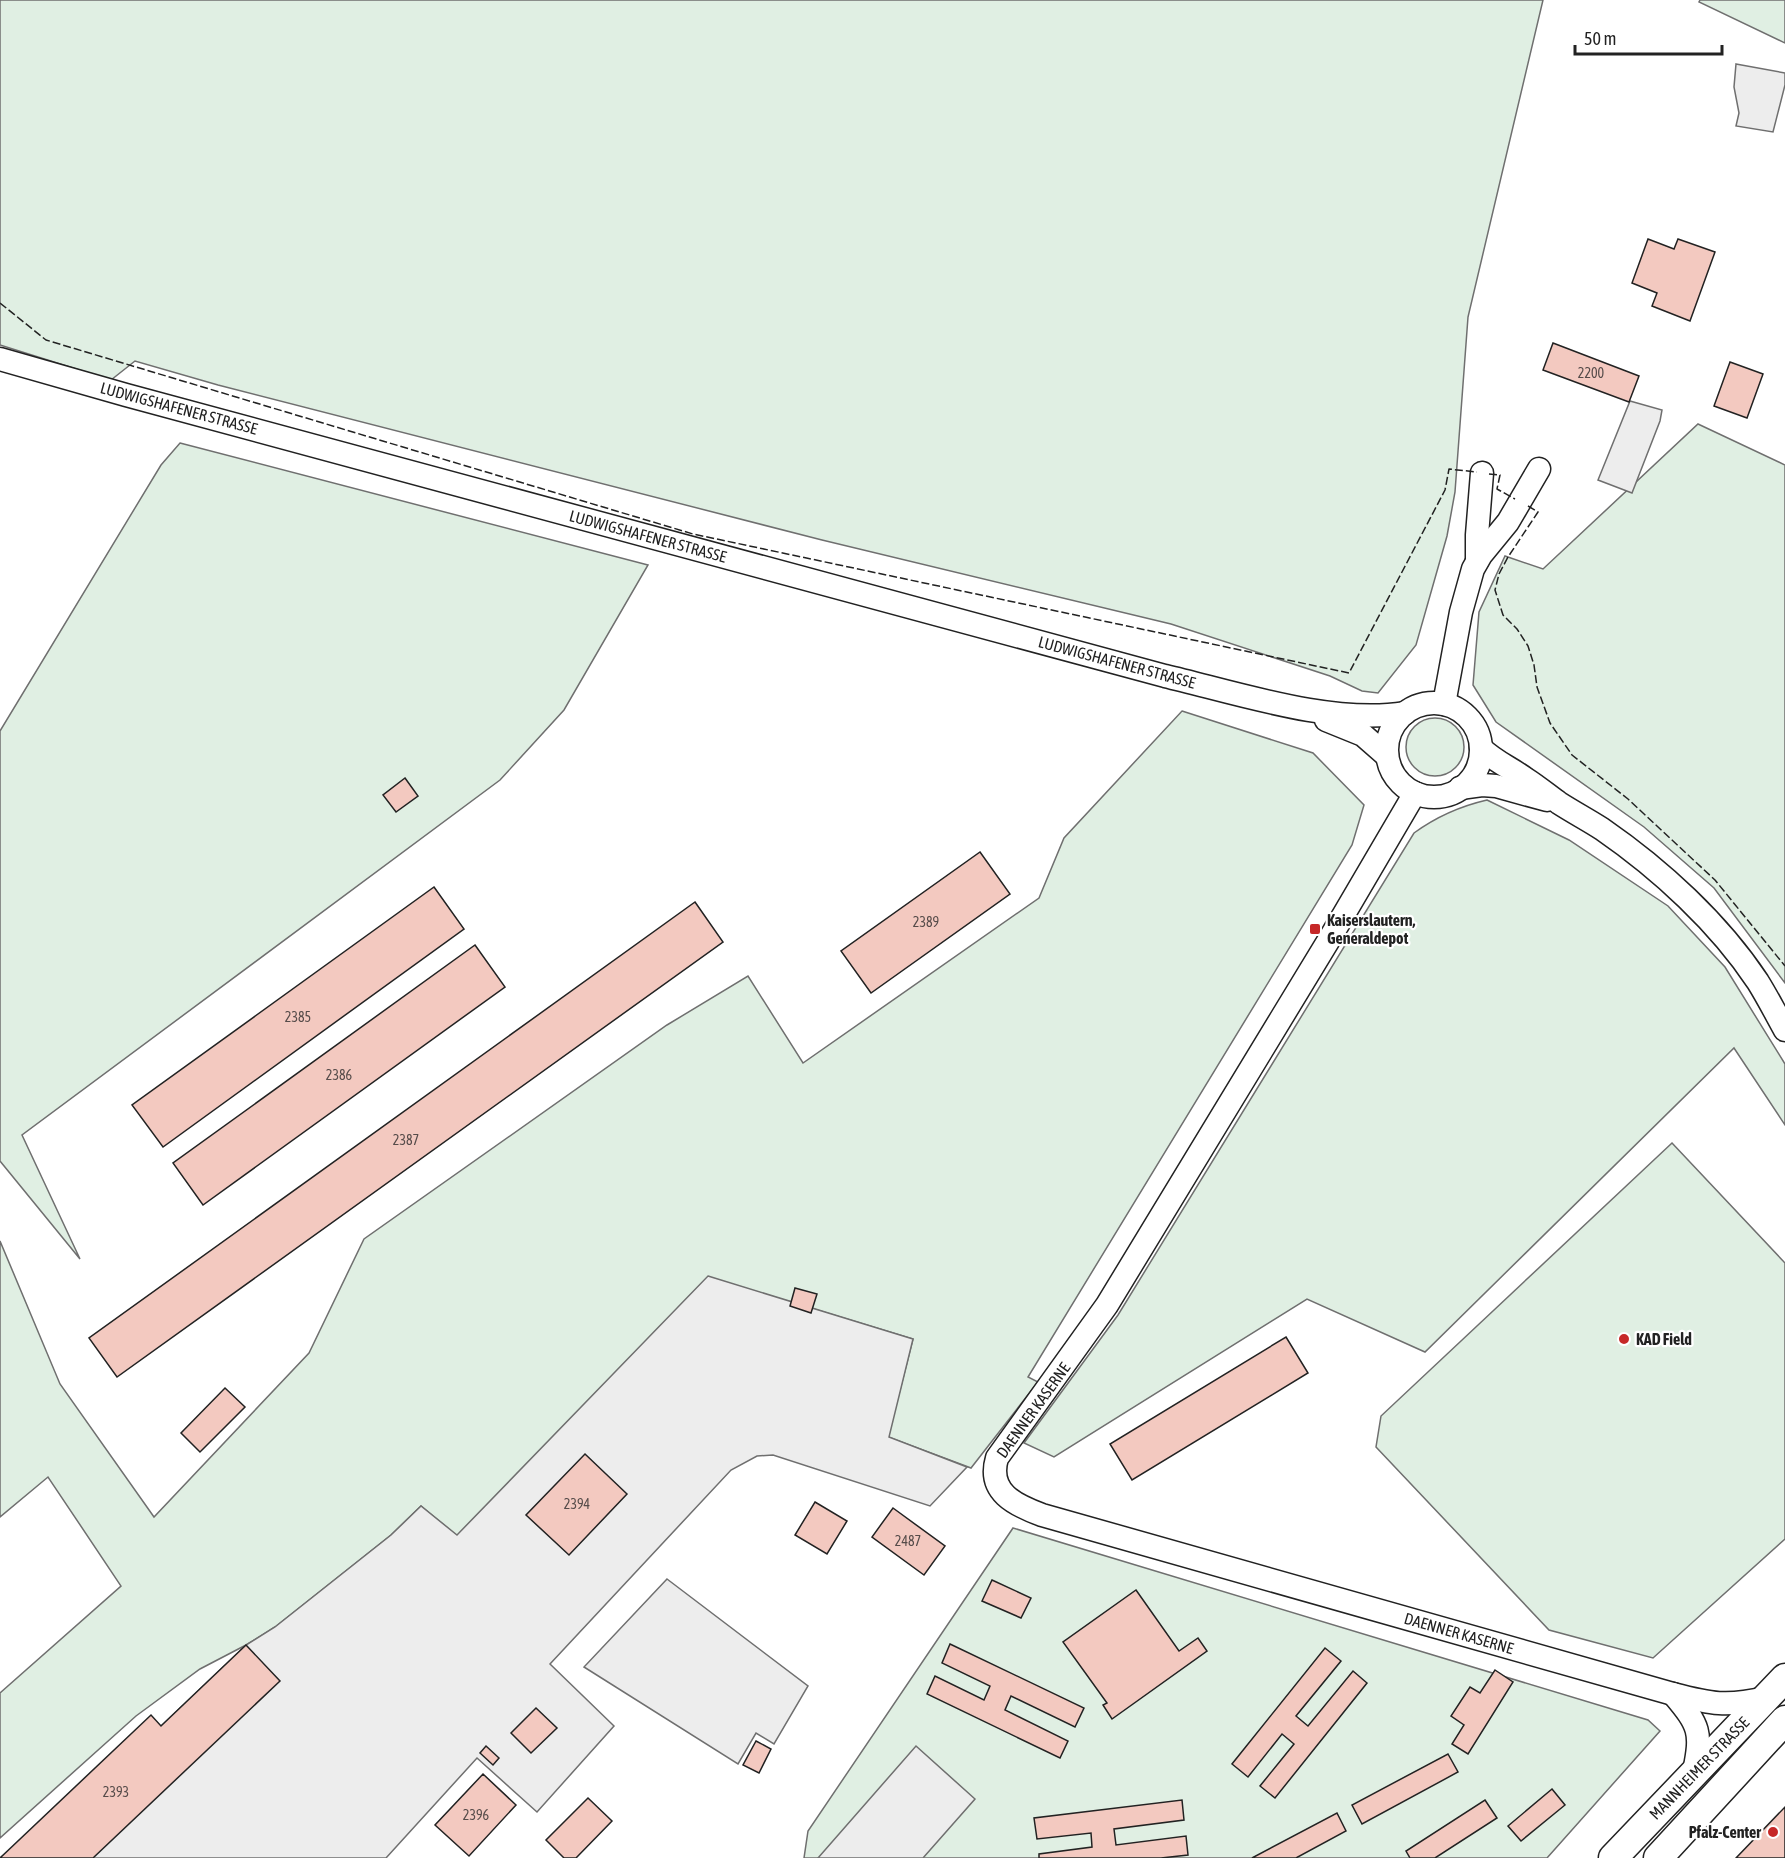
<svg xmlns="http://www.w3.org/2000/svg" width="1785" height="1858" font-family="'Asap Condensed',sans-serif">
<rect width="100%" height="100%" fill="#fff"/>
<g fill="#e0efe3" stroke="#6f6f6f" stroke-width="1.5">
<path d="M 0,0 L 1543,0 L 1468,317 L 1455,492 L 1447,536 L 1416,645 L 1378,693 L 1362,691 L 1330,676 L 1171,624 L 822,540 L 218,385 L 135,361 L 111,380 L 0,345 Z"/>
<path d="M 1700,0 L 1785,0 L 1785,43 L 1699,2 Z"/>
<path d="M 1698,424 L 1785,465 L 1785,983 L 1714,888 L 1644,827 L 1496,722 L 1473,685 L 1479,612 L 1505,556 L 1543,569 Z"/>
<path d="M 180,443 L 648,565 L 564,710 L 500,780 L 22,1135 L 80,1259 L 0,1161 L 0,731 L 161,465 Z"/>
<path d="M 1182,711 L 1313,753 L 1364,805 L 1352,845 L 1028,1377 L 1038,1382 L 971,1468 L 888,1437 L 913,1339 L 708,1277 L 457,1536 L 421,1506 L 391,1535 L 275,1627 L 246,1645 L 200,1669 L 136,1716 L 0,1838 L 0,1693 L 121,1586 L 48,1477 L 0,1517 L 0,1241 L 60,1384 L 154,1517 L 309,1353 L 364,1239 L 667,1025 L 748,976 L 803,1063 L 1039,898 L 1064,838 Z"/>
<circle cx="1435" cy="747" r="29"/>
<path d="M 1487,800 L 1569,840 L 1668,906 L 1725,967 L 1785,1064 L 1785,1125 L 1734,1048 L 1425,1352 L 1307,1299 L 1054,1457 L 1024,1443 L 1118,1315 L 1414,833 C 1436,817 1461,806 1487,800 Z"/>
<path d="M 1672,1143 L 1785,1263 L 1785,1539 L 1653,1658 L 1549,1630 L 1376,1447 L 1381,1416 Z"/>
<path d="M 1013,1528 L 1648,1720 L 1660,1731 L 1547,1858 L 804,1858 L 808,1831 Z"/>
</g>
<g fill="#ededed" stroke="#6f6f6f" stroke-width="1.5">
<path d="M 1736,64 L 1785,73 L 1785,85 L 1773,132 L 1736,126 L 1739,113 L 1734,87 Z"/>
<path d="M 1630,401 L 1662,410 L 1660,421 L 1632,493 L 1598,480 Z"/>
<path d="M 708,1276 L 913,1339 L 889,1437 L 967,1467 L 930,1506 L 773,1455 L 757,1456 L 731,1470 L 550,1664 L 614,1726 L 537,1812 L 477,1758 L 386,1858 L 0,1858 L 161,1726 L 246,1645 L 275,1627 L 391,1535 L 421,1506 L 457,1535 Z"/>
<path d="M 667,1579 L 808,1686 L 774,1744 L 756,1733 L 738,1764 L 584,1667 Z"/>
<path d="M 916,1746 L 975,1799 L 923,1858 L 818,1858 Z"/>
</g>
<g fill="#f3c9c0" stroke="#222" stroke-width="1.5">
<path d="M 1648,239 L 1674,249 L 1678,239 L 1715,252 L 1690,321 L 1652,306 L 1657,293 L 1632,283 Z"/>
<path d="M 1553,343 L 1639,376 L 1629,402 L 1543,370 Z"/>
<path d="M 1730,362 L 1763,374 L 1747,418 L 1714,406 Z"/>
<path d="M 405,778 L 418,796 L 396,812 L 383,795 Z"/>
<path d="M 980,852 L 1010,894 L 871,993 L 841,951 Z"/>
<path d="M 434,887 L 464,929 L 163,1147 L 132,1105 Z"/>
<path d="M 695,902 L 723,942 L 117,1377 L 89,1338 Z"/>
<path d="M 475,945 L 505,987 L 203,1205 L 173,1163 Z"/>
<path d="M 795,1288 L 817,1294 L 811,1313 L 790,1306 Z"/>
<path d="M 1286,1337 L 1308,1373 L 1132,1480 L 1110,1444 Z"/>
<path d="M 225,1388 L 245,1407 L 200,1452 L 181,1433 Z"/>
<path d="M 585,1454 L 627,1494 L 569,1555 L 526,1515 Z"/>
<path d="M 815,1502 L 847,1521 L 827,1554 L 795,1535 Z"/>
<path d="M 893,1508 L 945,1546 L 924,1575 L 872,1537 Z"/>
<path d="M 992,1580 L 1031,1598 L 1021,1618 L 982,1601 Z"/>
<path d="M 1136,1590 L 1179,1651 L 1198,1638 L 1207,1651 L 1112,1719 L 1103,1705 L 1107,1703 L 1063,1642 Z"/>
<path d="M 950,1644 L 1084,1708 L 1075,1727 L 1011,1696 L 1005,1710 L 1068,1741 L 1060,1758 L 927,1694 L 935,1676 L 984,1700 L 990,1686 L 942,1663 Z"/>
<path d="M 246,1645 L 280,1681 L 93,1858 L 0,1858 L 151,1715 L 161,1726 Z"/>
<path d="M 1325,1648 L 1341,1661 L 1296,1716 L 1308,1726 L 1353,1671 L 1367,1683 L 1275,1798 L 1260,1786 L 1294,1744 L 1282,1734 L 1248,1777 L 1232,1764 Z"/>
<path d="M 1495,1670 L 1513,1682 L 1468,1754 L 1452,1744 L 1464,1725 L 1451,1716 L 1470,1687 L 1480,1693 Z"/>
<path d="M 536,1708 L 557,1728 L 531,1753 L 511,1733 Z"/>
<path d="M 756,1741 L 771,1749 L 759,1773 L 743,1765 Z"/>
<path d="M 486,1746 L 499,1758 L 493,1765 L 480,1753 Z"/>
<path d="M 1448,1754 L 1458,1772 L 1362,1824 L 1352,1805 Z"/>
<path d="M 483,1774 L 516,1805 L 469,1856 L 435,1825 Z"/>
<path d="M 1552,1789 L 1565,1805 L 1521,1841 L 1508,1826 Z"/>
<path d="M 588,1798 L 612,1821 L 576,1858 L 564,1858 L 546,1840 Z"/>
<path d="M 1182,1800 L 1184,1820 L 1114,1829 L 1116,1845 L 1186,1836 L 1188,1855 L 1161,1858 L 1039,1858 L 1039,1854 L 1092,1847 L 1091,1833 L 1037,1839 L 1034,1818 Z"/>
<path d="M 1485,1800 L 1497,1818 L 1435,1858 L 1410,1858 L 1406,1851 Z"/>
<path d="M 1785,1807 L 1785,1858 L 1736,1858 Z"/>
<path d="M 1337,1813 L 1346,1831 L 1296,1858 L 1252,1858 Z"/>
</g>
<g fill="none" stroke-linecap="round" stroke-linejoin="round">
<defs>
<g id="minor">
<path d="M 0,359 L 126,395 L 1165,676 C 1237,693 1332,725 1405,713"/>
<path d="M 1477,561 L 1477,535 L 1482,473"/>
<circle cx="1434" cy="750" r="47"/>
<path d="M 1444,704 L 1461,612 L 1473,569 L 1481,555 L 1508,522 L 1539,469"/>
<path d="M 1326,720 L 1363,735 L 1387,756"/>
<path d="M 1481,748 C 1494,761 1511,768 1526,779 C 1537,786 1548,795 1559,803 C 1573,812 1588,820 1602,829 C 1660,869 1719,923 1758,982 C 1768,998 1776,1014 1785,1030"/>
<path d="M 1460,788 L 1482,785 L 1496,786 L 1547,800"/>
<path d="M 1415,793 L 1330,938 L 1107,1305 L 997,1458 C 987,1492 1015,1505 1042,1515 L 1673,1694 C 1711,1704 1727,1707 1766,1698"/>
<path d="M 1673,1694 C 1700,1726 1702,1732 1694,1772"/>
</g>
<g id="major">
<path d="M 1613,1858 L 1785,1678"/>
<path d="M 1658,1858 L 1785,1720"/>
</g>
</defs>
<use href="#minor" stroke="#222" stroke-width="25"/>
<use href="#major" stroke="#222" stroke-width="31"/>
<use href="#minor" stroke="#fff" stroke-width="22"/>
<use href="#major" stroke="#fff" stroke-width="28"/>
<g stroke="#222" stroke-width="1.5" stroke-dasharray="8 3" stroke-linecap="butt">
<path d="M 0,303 L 46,340 L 693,534 L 1349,673 L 1445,490 L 1449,469 L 1477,472"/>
<path d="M 1489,474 L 1500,475 L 1497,489 L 1515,499"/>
<path d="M 1528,506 L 1538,512 L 1508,557 L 1499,574 L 1495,590 L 1503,615 L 1517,629 L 1528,646 L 1534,665 L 1537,687 L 1550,723 L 1572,755 L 1628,799 L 1715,880 L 1785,966"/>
</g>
</g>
<g fill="#c62828" stroke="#fff" stroke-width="2">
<rect x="1309" y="923" width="12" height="12" rx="3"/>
<circle cx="1624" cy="1339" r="6"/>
<circle cx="1773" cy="1832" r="6"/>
</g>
<g text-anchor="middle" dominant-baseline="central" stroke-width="4.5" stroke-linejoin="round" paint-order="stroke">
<g font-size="14" fill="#564c4a">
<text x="1591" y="373">2200</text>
<text x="926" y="922">2389</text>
<text x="298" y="1017">2385</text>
<text x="339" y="1075">2386</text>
<text x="406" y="1140">2387</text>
<text x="577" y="1504">2394</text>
<text x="908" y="1541">2487</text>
<text x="116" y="1792">2393</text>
<text x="476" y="1815">2396</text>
</g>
<g font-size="16" fill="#222" stroke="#fff">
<text transform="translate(179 408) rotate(15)">LUDWIGSHAFENER STRASSE</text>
<text transform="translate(648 536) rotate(15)">LUDWIGSHAFENER STRASSE</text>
<text transform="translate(1117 662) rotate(15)">LUDWIGSHAFENER STRASSE</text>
<text transform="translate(1033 1410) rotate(-54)">DAENNER KASERNE</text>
<text transform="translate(1459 1633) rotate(16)">DAENNER KASERNE</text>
<text transform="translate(1699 1768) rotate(-46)">MANNHEIMER STRASSE</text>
</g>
<g font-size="16" font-weight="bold" fill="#222" stroke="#fff" text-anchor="start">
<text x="1327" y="920">Kaiserslautern,<tspan x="1327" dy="18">Generaldepot</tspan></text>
<text x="1636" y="1339">KAD Field</text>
<text x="1761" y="1832" text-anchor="end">Pfalz-Center</text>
</g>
</g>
<path d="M1575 45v9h147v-9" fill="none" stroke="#222222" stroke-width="3"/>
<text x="1584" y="45" font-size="18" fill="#222222" stroke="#ffffff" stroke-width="4.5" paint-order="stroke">50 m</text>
</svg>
